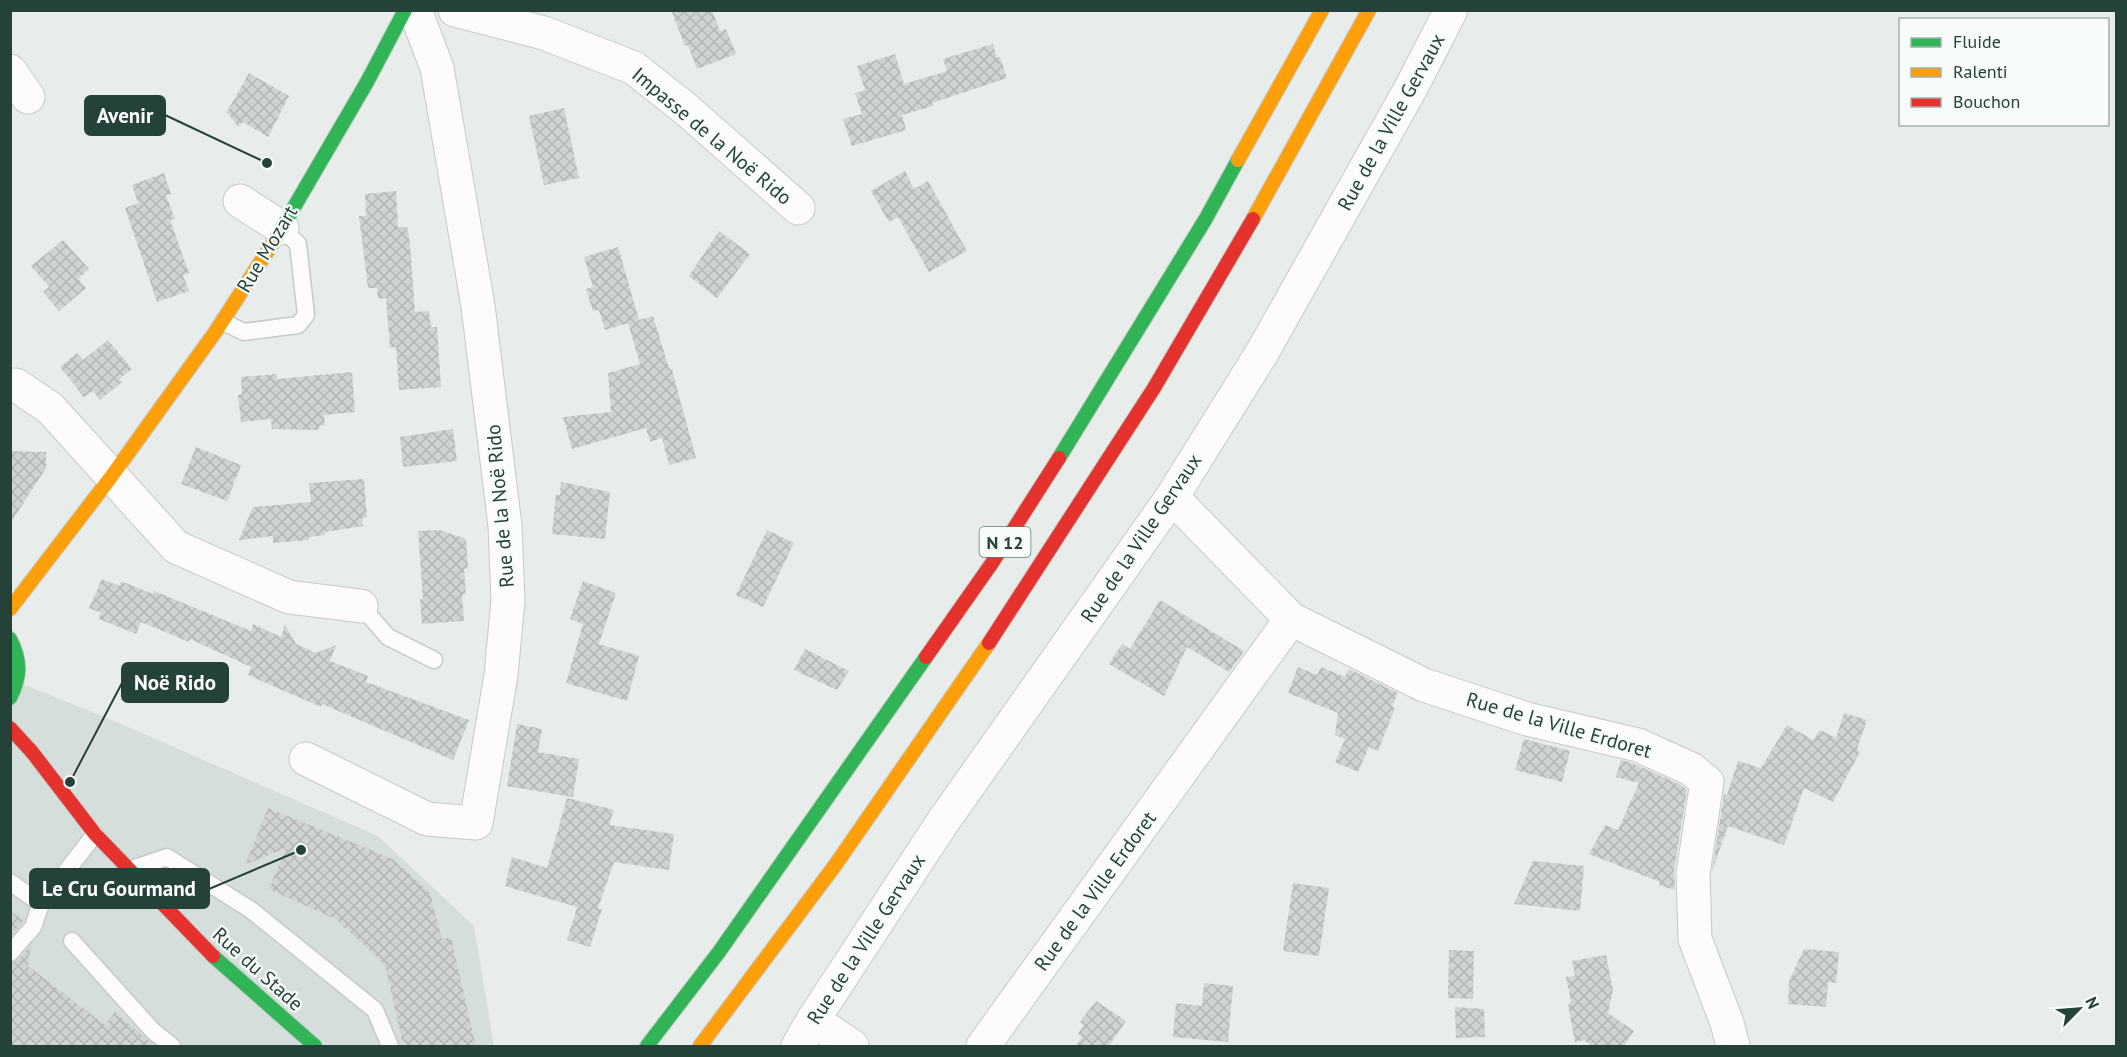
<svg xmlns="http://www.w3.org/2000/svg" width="2127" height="1057" font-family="'PT Sans',sans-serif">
<defs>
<pattern id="building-cross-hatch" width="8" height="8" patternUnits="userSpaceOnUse" patternTransform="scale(1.5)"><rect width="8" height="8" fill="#cfd4d2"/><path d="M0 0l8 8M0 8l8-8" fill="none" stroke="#b2b7b5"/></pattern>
</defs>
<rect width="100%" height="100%" fill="#e8edeb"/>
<path fill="#d6dedb" d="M 10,679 L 112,720 L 378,836 L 474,926 L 494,1046 L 11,1046 Z"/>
<g fill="url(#building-cross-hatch)">
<path d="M 671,10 L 712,10 L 720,31 L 726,29 L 736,54 L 697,69 L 688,45 L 685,46 Z"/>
<path d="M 993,44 L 997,58 L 1000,57 L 1007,78 L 932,103 L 933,106 L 902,115 L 906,130 L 852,146 L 843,119 L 862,114 L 855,93 L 865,90 L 857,66 L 895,54 L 904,84 L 947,71 L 943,59 Z"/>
<path d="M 249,73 L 289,96 L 268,137 L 243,122 L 238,127 L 227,112 Z"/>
<path d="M 564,108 L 579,178 L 544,185 L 529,116 Z"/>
<path d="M 905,171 L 914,189 L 928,181 L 967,251 L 929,272 L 898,217 L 889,222 L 871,191 Z"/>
<path d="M 164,173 L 171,194 L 166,195 L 175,219 L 170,220 L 189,273 L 183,275 L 189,291 L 157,302 L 125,208 L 138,203 L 132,185 Z"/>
<path d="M 396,191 L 398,227 L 407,227 L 410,244 L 415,312 L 429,311 L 431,327 L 437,327 L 441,387 L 399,390 L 396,347 L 390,348 L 386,298 L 378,299 L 377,288 L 368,288 L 359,216 L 366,216 L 365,194 Z"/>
<path d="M 719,231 L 750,254 L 717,298 L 689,276 Z"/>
<path d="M 63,240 L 89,269 L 78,279 L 86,288 L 59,311 L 43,292 L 49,287 L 31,266 Z"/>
<path d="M 618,247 L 639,320 L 605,330 L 599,310 L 593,311 L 586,289 L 593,287 L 584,257 Z"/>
<path d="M 653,316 L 669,368 L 672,370 L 696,458 L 669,465 L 662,438 L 650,442 L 646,428 L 572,449 L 563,417 L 611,412 L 608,373 L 640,364 L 628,323 Z"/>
<path d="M 108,340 L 132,369 L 119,379 L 122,382 L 100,400 L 93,391 L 84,397 L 60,367 L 77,353 L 83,360 Z"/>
<path d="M 352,372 L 355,412 L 324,415 L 325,425 L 319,426 L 319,430 L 272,429 L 271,419 L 241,422 L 238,395 L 242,394 L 241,377 L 277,374 L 277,379 Z"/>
<path d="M 453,429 L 457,461 L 403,467 L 400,437 Z"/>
<path d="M 196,447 L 241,465 L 227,501 L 181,484 Z"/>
<path d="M 10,451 L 46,452 L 46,468 L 10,524 Z"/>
<path d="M 364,479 L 367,517 L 362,518 L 363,526 L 325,532 L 325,535 L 309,537 L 309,540 L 273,543 L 273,536 L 239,540 L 253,507 L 311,502 L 309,483 Z"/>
<path d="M 561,482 L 610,492 L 605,539 L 552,534 L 556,494 L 560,495 Z"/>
<path d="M 440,530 L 466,539 L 468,568 L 464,569 L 466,594 L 462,595 L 464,621 L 422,624 L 420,599 L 423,599 L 418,531 Z"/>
<path d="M 767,530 L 794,543 L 763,607 L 736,595 Z"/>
<path d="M 102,579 L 119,586 L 121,581 L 153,594 L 154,591 L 251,631 L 253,624 L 281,637 L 285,625 L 296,644 L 316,653 L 336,645 L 330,661 L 368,676 L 366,682 L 469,720 L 453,760 L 322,704 L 321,707 L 248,675 L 251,667 L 190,639 L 189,642 L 141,622 L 136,634 L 99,619 L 101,613 L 89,608 Z"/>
<path d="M 583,581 L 616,593 L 599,644 L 639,656 L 627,701 L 566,683 L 583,624 L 570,619 Z"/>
<path d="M 1160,600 L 1244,651 L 1229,672 L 1187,647 L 1164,696 L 1109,664 L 1122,644 L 1130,649 Z"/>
<path d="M 805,649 L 849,671 L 837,690 L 794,670 Z"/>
<path d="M 1298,667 L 1317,675 L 1321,667 L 1345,677 L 1349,669 L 1398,693 L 1392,707 L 1395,708 L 1378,751 L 1369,747 L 1358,772 L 1335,762 L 1345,739 L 1335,735 L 1338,713 L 1288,693 Z"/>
<path d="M 1844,713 L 1867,720 L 1857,749 L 1860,752 L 1833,802 L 1804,788 L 1784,845 L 1728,826 L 1712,871 L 1724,794 L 1727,795 L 1738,761 L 1761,768 L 1787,725 L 1813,740 L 1820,730 L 1836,738 Z"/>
<path d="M 517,724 L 542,729 L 538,752 L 579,759 L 573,797 L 507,786 Z"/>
<path d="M 1524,739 L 1570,751 L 1562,782 L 1515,770 Z"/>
<path d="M 1621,760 L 1632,763 L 1681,785 L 1687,790 L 1674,870 L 1675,890 L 1659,885 L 1660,882 L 1589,854 L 1605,825 L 1618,830 L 1639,783 L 1616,777 Z"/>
<path d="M 567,798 L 614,810 L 609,825 L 674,834 L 669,870 L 614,862 L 598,908 L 602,909 L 590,947 L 567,940 L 577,907 L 505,886 L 512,857 L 547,868 Z"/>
<path d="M 268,808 L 393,859 L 430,893 L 442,940 L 451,937 L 476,1047 L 410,1047 L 402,1040 L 385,965 L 337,920 L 269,889 L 286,848 L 245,865 Z"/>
<path d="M 1533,861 L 1584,866 L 1580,911 L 1514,904 Z"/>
<path d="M 1293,883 L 1329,888 L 1319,956 L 1283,951 Z"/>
<path d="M 10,911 L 24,920 L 10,937 Z"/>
<path d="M 31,945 L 28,966 L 105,1025 L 115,1012 L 156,1047 L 10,1047 L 10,963 L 18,960 Z"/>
<path d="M 1804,949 L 1839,952 L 1836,983 L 1828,982 L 1826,1007 L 1788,1004 L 1789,981 Z"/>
<path d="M 1449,950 L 1474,951 L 1473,999 L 1448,998 Z"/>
<path d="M 1606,955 L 1613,990 L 1608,1013 L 1634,1031 L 1623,1047 L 1593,1047 L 1584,1040 L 1575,1042 L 1568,1006 L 1571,1001 L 1566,977 L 1575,976 L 1572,961 Z"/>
<path d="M 1204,983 L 1233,986 L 1228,1042 L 1173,1037 L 1176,1003 L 1202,1006 Z"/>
<path d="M 1096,1001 L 1126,1021 L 1108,1047 L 1075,1047 L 1082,1037 L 1078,1034 L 1084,1025 L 1080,1022 Z"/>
<path d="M 1455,1007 L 1484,1009 L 1485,1037 L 1456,1038 Z"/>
</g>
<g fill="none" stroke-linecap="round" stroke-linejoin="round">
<defs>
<g id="lane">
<path d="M 223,322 L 244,332 L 298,325 L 306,315 L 298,244 L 282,228"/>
<path d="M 361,606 L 388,637 L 434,660"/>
<path d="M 129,870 L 167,857 L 251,910 L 375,1010 L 390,1046"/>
<path d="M 10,882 L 41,904"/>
<path d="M 72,941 L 153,1031 L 172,1046"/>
<path d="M 10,953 L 33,927 L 41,904 L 95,834"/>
</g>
<g id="street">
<path d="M 455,10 L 544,33 L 634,68 L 687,110 L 798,208"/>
<path d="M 10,71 L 28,97"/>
<path d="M 240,201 L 282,228"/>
<path d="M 10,386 L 16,385 L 50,408 L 176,547 L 289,597 L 361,606"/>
<path d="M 1172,497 L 1291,619 L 1424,685 L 1527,719 L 1638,745 L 1691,769 L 1707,782 L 1693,873 L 1695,939 L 1727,1023 L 1733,1046"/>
<path d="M 306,759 L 427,819 L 476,823 L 501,675 L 508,600 L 505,526 L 478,306 L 437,68 L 415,10"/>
<path d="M 813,1020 L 852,1046"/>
<path d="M 798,1046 L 813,1020 L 942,823 L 1172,497 L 1263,351 L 1412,86 L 1451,10"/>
<path d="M 983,1046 L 1291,619"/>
</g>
<g id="fast">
<path d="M 276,238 L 367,82 L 405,10"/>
<path d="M 1059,458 L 1205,220 L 1238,160"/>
<path d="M 10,639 C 21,660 21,677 10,698"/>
<path d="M 213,956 L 315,1046"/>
<path d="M 647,1046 L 719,952 L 926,657"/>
</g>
<g id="slow">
<path d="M 1238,160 L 1322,10"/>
<path d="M 1253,219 L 1369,10"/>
<path d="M 10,609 L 111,477 L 216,331 L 276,238"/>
<path d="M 700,1046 L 836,864 L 989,643"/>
</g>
<g id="jam">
<path d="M 989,643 L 1154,388 L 1253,219"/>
<path d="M 926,657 L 992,563 L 1059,458"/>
<path d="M 10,728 L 32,752 L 95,834 L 213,956"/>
</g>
</defs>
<use href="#lane" stroke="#c5cac8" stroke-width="19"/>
<use href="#street" stroke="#c5cac8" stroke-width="35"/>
<use href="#fast" stroke="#c3cbc8" stroke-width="16"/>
<use href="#slow" stroke="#c3cbc8" stroke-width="16"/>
<use href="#jam" stroke="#c3cbc8" stroke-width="16"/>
<use href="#lane" stroke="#fcfcfc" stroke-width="16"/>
<use href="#street" stroke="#fcfcfc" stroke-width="33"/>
<use href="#fast" stroke="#30b455" stroke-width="14"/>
<use href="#slow" stroke="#ff9f0a" stroke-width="14"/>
<use href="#jam" stroke="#e5322d" stroke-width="14"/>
</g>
<g text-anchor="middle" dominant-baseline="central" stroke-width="4.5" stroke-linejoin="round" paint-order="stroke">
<rect fill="#f7fbf9" stroke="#637a73" stroke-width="1.5" x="979.5" y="527" width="51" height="30" rx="4.5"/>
<g font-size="18" font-weight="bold" fill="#24423a">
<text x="1005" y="542">N 12</text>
</g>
<g font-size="20" fill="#24423a" stroke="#f7fbf9">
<text transform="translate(1391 122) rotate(-61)">Rue de la Ville Gervaux</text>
<text transform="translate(712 136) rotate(40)">Impasse de la Noë Rido</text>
<text transform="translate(267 249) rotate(-59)">Rue Mozart</text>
<text transform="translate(500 506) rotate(-95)">Rue de la Noë Rido</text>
<text transform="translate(1141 538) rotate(-56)">Rue de la Ville Gervaux</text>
<text transform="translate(1559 725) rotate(16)">Rue de la Ville Erdoret</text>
<text transform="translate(1095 891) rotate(-54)">Rue de la Ville Erdoret</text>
<text transform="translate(866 939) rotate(-57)">Rue de la Ville Gervaux</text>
<text transform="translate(258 969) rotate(42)">Rue du Stade</text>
</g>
</g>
<path fill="none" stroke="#24423a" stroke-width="2" d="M267 163L165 115M70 782L122 683M301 850L209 889"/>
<g fill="#24423a" stroke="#f7fbf9" stroke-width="2">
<circle cx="267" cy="163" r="6"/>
<circle cx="70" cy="782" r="6"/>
<circle cx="301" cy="850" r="6"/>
</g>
<g fill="#24423a" stroke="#24423a" stroke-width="2">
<rect x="85" y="96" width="80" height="39" rx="6"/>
<rect x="122" y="663" width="106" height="39" rx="6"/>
<rect x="30" y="869" width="179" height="39" rx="6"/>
</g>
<g font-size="21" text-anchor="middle" font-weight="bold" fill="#fff">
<text x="125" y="123">Avenir</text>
<text x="175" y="690">Noë Rido</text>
<text x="119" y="896">Le Cru Gourmand</text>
</g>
<rect width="2127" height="1057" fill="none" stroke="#24423a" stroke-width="24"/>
<rect x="1899" y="18" width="210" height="108" fill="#f7fbf9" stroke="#a3b1ad" stroke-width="1.5"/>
<rect x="1911" y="38" width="30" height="9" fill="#30b455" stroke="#a3b1ad" stroke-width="1.5"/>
<text x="1953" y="48" font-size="18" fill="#24423a">Fluide</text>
<rect x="1911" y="68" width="30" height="9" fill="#ff9f0a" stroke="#a3b1ad" stroke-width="1.5"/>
<text x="1953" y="78" font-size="18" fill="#24423a">Ralenti</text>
<rect x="1911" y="98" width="30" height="9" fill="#e5322d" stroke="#a3b1ad" stroke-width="1.5"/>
<text x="1953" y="108" font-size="18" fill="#24423a">Bouchon</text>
<g transform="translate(2079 1009) rotate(65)" stroke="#f7fbf9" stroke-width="4.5" paint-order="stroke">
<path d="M0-4.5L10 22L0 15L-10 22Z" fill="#24423a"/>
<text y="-9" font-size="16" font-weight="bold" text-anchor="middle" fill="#24423a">N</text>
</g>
</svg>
